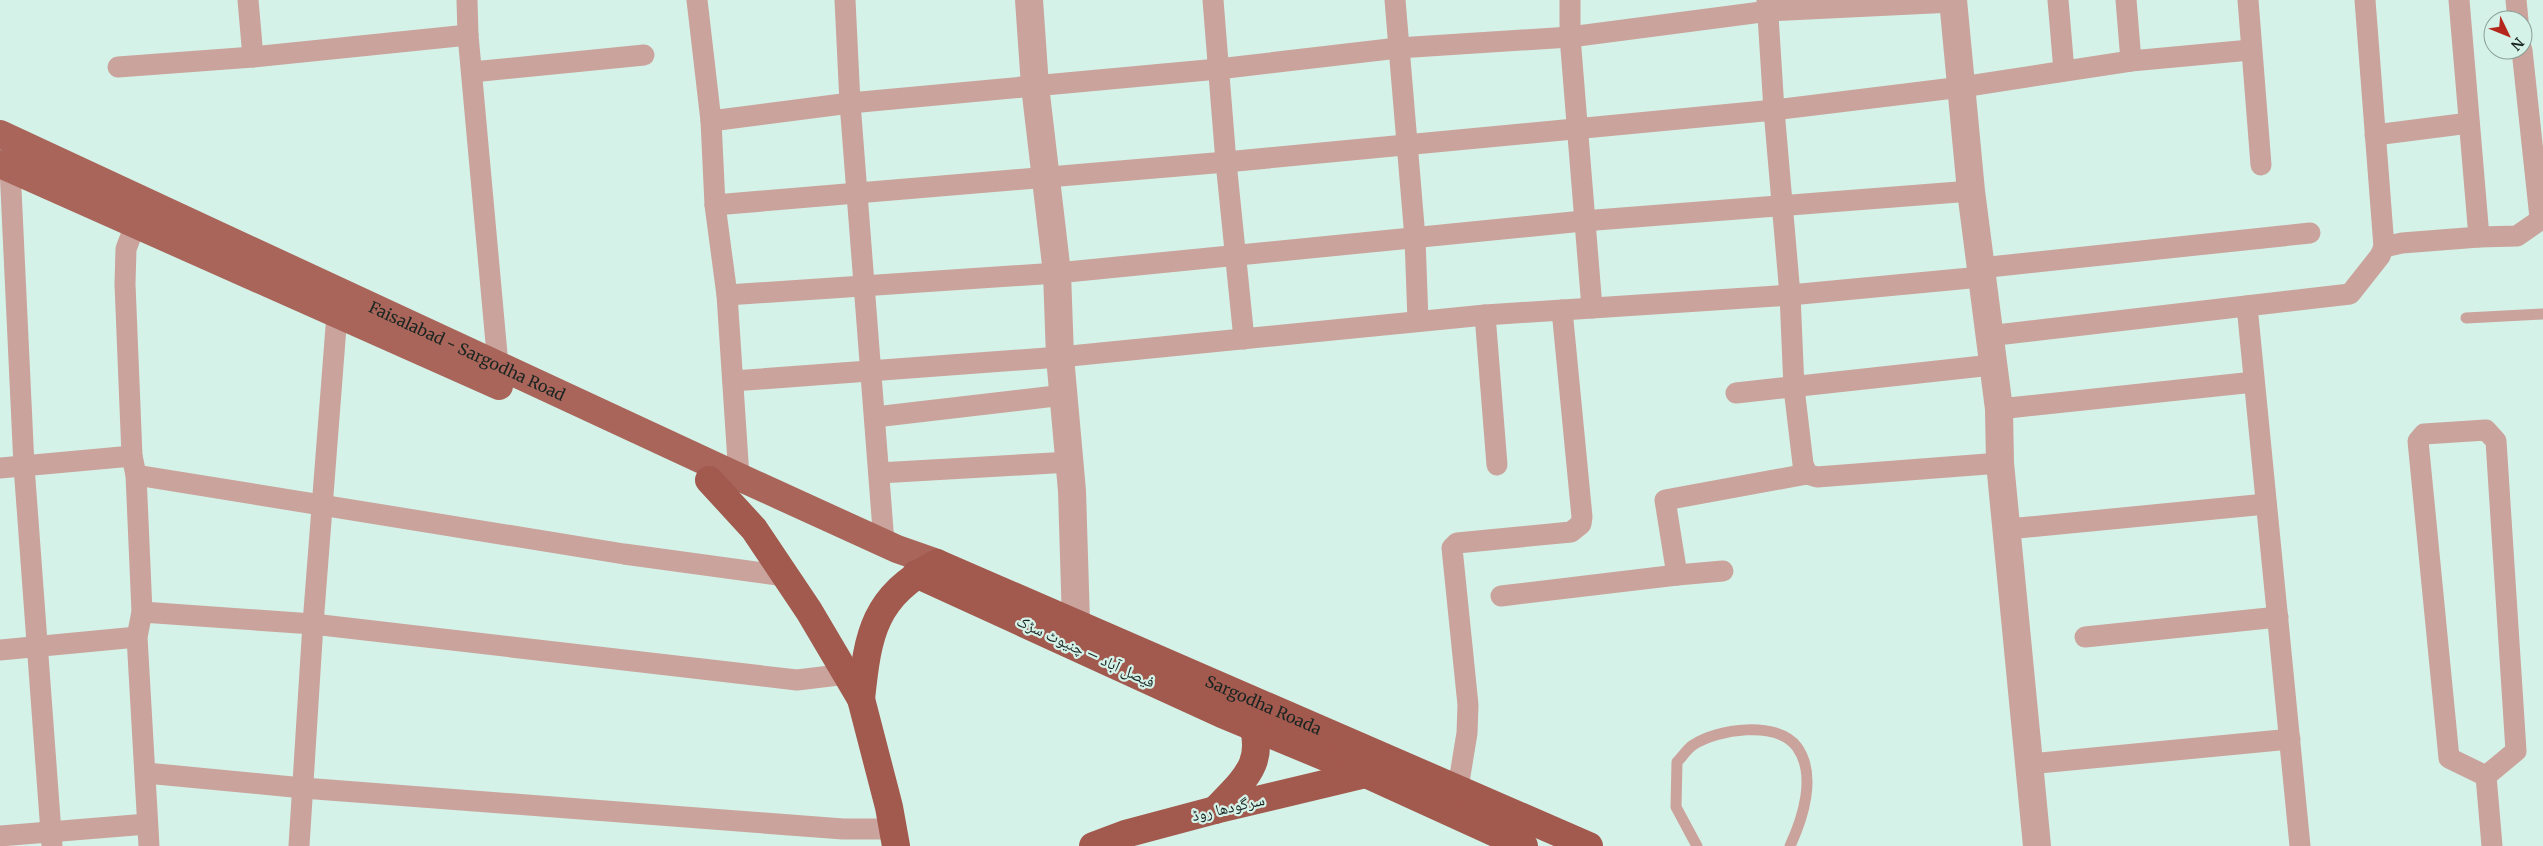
<svg xmlns="http://www.w3.org/2000/svg" width="2543" height="846" font-family="Merriweather,'Noto Naskh Arabic',serif">
<rect width="100%" height="100%" fill="#d5f2e8"/>
<g fill="none" stroke-linecap="round" stroke-linejoin="round">
<g stroke="#caa39c" stroke-width="11">
<path d="M 2466,318 L 2543,314"/>
<path d="M 1697,846 L 1676,807 L 1677,762 C 1682,757 1687,749 1693,745 C 1717,729 1777,720 1797,747 C 1817,775 1803,818 1790,846"/>
</g>
<g stroke="#caa39c" stroke-width="21">
<path d="M 248,0 L 253,57"/>
<path d="M 467,0 L 468,35 L 498,365"/>
<path d="M 697,0 L 711,121 L 715,205 L 727,295 L 739,477"/>
<path d="M 845,0 L 850,103 L 884,543"/>
<path d="M 1213,0 L 1226,162 L 1244,339"/>
<path d="M 1395,0 L 1415,238 L 1418,321"/>
<path d="M 1570,0 L 1570,37 L 1592,308"/>
<path d="M 1767,0 L 1774,110 L 1790,295 L 1794,388 L 1803,464 L 1807,474"/>
<path d="M 2058,0 L 2064,71"/>
<path d="M 2126,0 L 2131,61"/>
<path d="M 2248,0 L 2261,165"/>
<path d="M 2365,0 L 2384,247"/>
<path d="M 2459,0 L 2479,237"/>
<path d="M 2516,0 L 2518,20"/>
<path d="M 2522,50 L 2540,218"/>
<path d="M 118,67 L 253,57 L 468,35"/>
<path d="M 472,72 L 644,55"/>
<path d="M 711,121 L 850,103 L 1218,69 L 1398,48 L 1570,37 L 1769,11 L 1953,2"/>
<path d="M 2375,135 L 2469,123"/>
<path d="M 10,168 L 24,466 L 52,846"/>
<path d="M 715,205 L 1226,162 L 1774,110 L 1962,87 L 2131,61 L 2250,50"/>
<path d="M 135,225 L 126,249 L 125,284 L 132,456 L 136,475 L 142,612 L 137,637 L 149,846"/>
<path d="M 1980,268 L 2310,233"/>
<path d="M 727,295 L 1057,273 L 1583,221 L 1971,191"/>
<path d="M 2247,306 L 2300,846"/>
<path d="M 1485,315 L 1497,465"/>
<path d="M 1988,336 L 2350,294 L 2380,256 L 2384,247 L 2402,243 L 2479,237 L 2517,236 L 2543,218"/>
<path d="M 733,381 L 1060,357 L 1485,315 L 1790,295 L 1981,277"/>
<path d="M 1736,393 L 1992,365"/>
<path d="M 1999,409 L 2254,382"/>
<path d="M 875,417 L 1064,395"/>
<path d="M 2486,430 L 2496,441 L 2516,751 L 2486,776 L 2449,758 L 2418,441 L 2424,434 Z"/>
<path d="M 0,468 L 132,456"/>
<path d="M 879,473 L 1070,462"/>
<path d="M 136,475 L 624,554 L 785,576"/>
<path d="M 2008,529 L 2266,504"/>
<path d="M 1677,575 L 1723,571"/>
<path d="M 1501,596 L 1677,575 L 1665,500 L 1807,474 L 1817,477 L 2000,463"/>
<path d="M 142,612 L 313,624 L 797,680 L 847,674"/>
<path d="M 2085,637 L 2278,617"/>
<path d="M 0,650 L 137,637"/>
<path d="M 2030,764 L 2290,739"/>
<path d="M 146,773 L 303,788 L 843,829 L 894,829"/>
<path d="M 2486,776 L 2492,846"/>
<path d="M 1458,788 L 1467,733 L 1468,705 L 1452,548 L 1457,543 L 1571,532 L 1581,524 L 1582,517 L 1562,310"/>
<path d="M 0,836 L 147,824"/>
<path d="M 299,846 L 313,624 L 337,314"/>
</g>
<g stroke="#caa39c" stroke-width="28">
<path d="M 1029,0 L 1035,86 L 1057,273 L 1060,357 L 1072,491 L 1076,622"/>
<path d="M 1953,0 L 1971,191 L 1999,409 L 2000,463 L 2037,846"/>
</g>
<g stroke="#a9655a" stroke-width="28">
<path id="s1" d="M 0,134 L 739,477 L 897,549 L 937,563"/>
<path d="M 0,164 L 499,386"/>
</g>
<g stroke="#a2594e" stroke-width="28">
<path d="M 709,480 L 754,529 L 809,611 L 861,699 L 889,807 L 896,846"/>
<path d="M 916,574 L 1222,714 L 1366,774 L 1524,846"/>
<path id="s2" d="M 861,699 C 868,632 874,597 937,563 L 1589,846"/>
<path d="M 1215,810 C 1247,777 1268,761 1249,713"/>
<path d="M 1093,846 L 1125,834 L 1215,810 L 1366,774"/>
</g>
</g>
<g text-anchor="middle" dominant-baseline="central" stroke-width="4.5" stroke-linejoin="round" paint-order="stroke">
<g font-size="16" fill="#1a2522" stroke="#d5f2e8">
<text stroke="none"><textPath href="#s1" startOffset="515">Faisalabad - Sargodha Road</textPath></text>
<text transform="translate(1086 651) rotate(25)">فیصل آباد – چنیوٹ سڑک</text>
<text stroke="none"><textPath href="#s2" startOffset="521">Sargodha Roada</textPath></text>
<text transform="translate(1228 807) rotate(-13)">سرگودھا روڈ</text>
</g>
</g>
<g transform="translate(2508 35) rotate(133)"><circle r="24" fill="#d5f2e8" stroke="#8aa099"/>
<path d="M0-4L9 19L0 12L-9 19Z" fill="#b5271c"/>
<text y="-8" font-size="14" font-weight="bold" text-anchor="middle" fill="#1a2522">N</text>
</g>
</svg>
